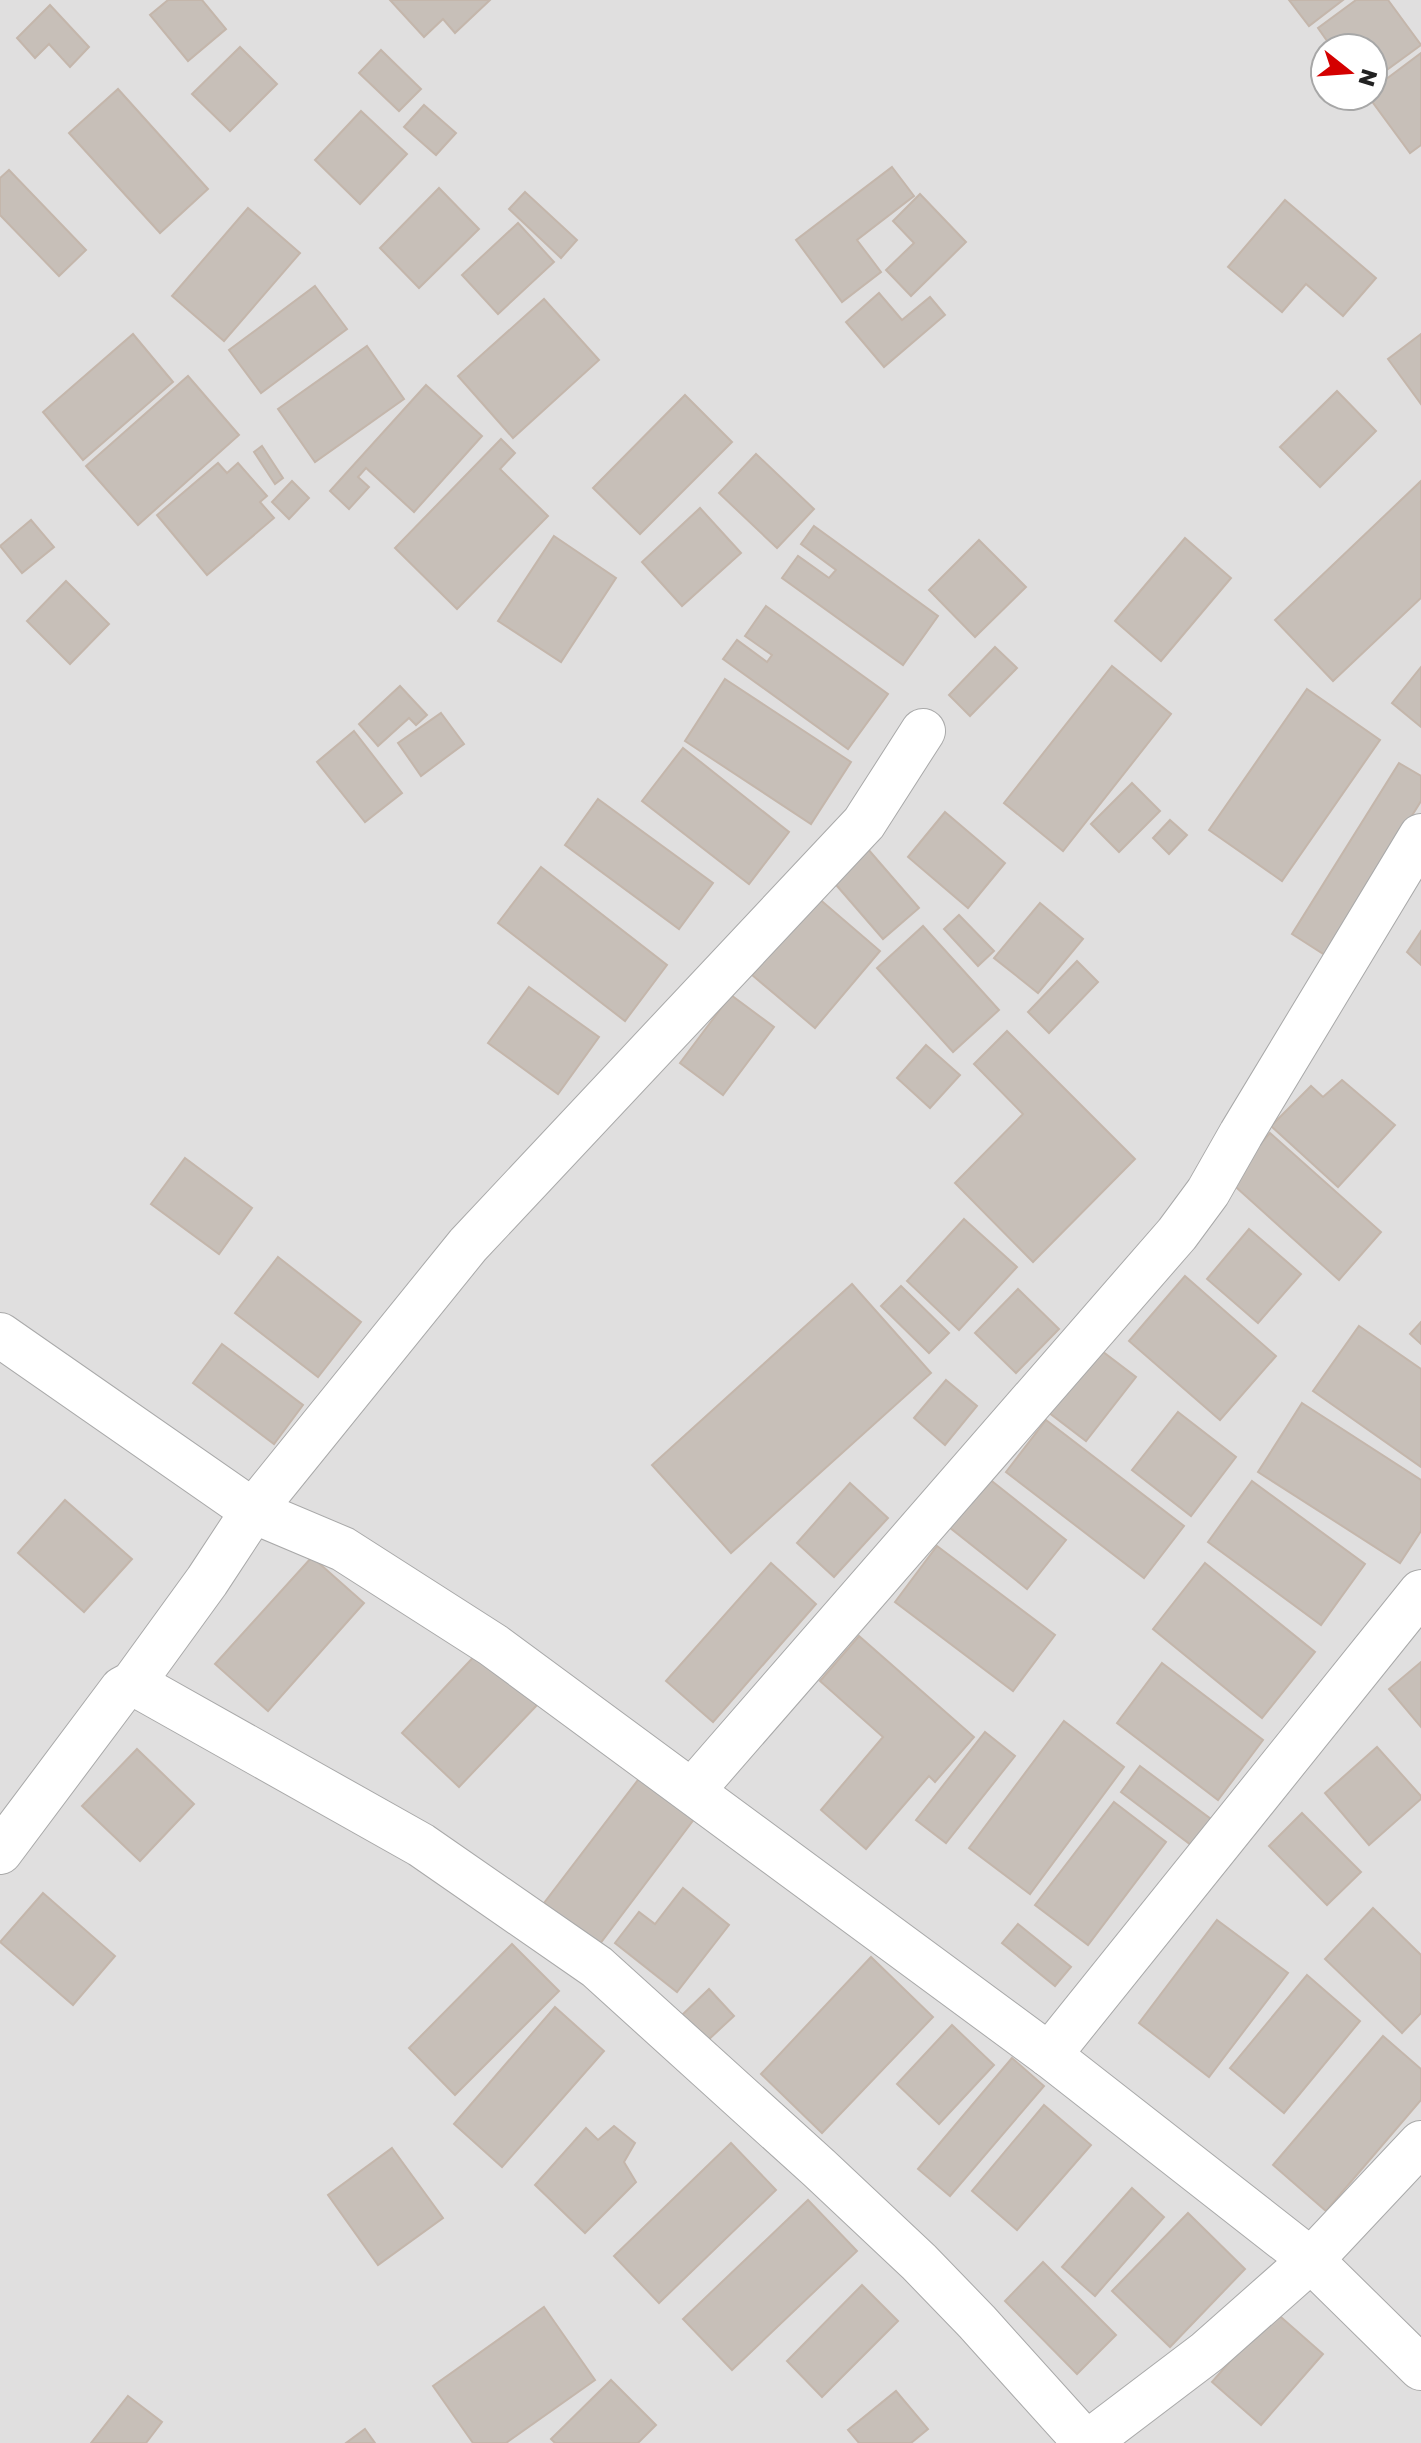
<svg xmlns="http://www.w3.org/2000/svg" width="1421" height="2443" font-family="'Golos Text',sans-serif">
<rect width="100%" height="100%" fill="#f2efe9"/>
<path fill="#e0dfdf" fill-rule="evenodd" d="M 0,0 L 1421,0 L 1421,2443 L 0,2443 ZM 1325,48 L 1373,48 L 1373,96 L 1325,96 Z"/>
<g fill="#c7bfb8" stroke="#c4b6ab" stroke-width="2">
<path d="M 168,0 L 202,0 L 226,29 L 188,61 L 150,15 Z"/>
<path d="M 390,0 L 490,0 L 455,33 L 443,19 L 424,37 Z"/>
<path d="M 1289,0 L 1343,0 L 1309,26 Z"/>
<path d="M 1356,0 L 1388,0 L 1421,45 L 1373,80 L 1373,48 L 1332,48 L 1318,28 Z"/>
<path d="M 50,5 L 89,47 L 70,67 L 49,44 L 35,58 L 17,38 Z"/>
<path d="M 240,47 L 277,84 L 230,131 L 192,94 Z"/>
<path d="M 381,50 L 421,89 L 399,111 L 359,73 Z"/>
<path d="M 1421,53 L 1421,145 L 1410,153 L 1368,96 L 1373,96 L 1373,89 Z"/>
<path d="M 118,89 L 208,189 L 160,233 L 69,133 Z"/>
<path d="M 424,105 L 456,133 L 436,155 L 404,127 Z"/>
<path d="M 361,111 L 407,154 L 360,204 L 315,160 Z"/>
<path d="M 892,167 L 914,196 L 857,240 L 881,272 L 842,302 L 796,240 Z"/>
<path d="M 9,170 L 86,250 L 59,276 L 0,215 L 0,178 Z"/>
<path d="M 439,188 L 479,229 L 419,288 L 380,248 Z"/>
<path d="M 525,192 L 577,240 L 561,258 L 509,209 Z"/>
<path d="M 920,194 L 966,242 L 911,296 L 886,270 L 914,243 L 893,221 Z"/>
<path d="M 1285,200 L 1376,278 L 1343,316 L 1306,284 L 1282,312 L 1228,267 Z"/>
<path d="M 248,208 L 300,253 L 224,341 L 172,296 Z"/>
<path d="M 518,223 L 554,262 L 498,314 L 462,275 Z"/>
<path d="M 315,286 L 347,329 L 261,393 L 229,350 Z"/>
<path d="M 879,293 L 902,320 L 930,297 L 945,315 L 884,367 L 846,322 Z"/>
<path d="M 544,299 L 599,360 L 513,438 L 458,376 Z"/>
<path d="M 133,334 L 173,382 L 83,460 L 43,412 Z"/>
<path d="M 1421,334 L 1421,404 L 1388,359 Z"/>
<path d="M 367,346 L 404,399 L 315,462 L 278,409 Z"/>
<path d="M 188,376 L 239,435 L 138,525 L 86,466 Z"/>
<path d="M 426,385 L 482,436 L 414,512 L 366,468 L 358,477 L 369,487 L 349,509 L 330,491 Z"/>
<path d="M 1337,391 L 1376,431 L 1320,487 L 1280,447 Z"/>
<path d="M 685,395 L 732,442 L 640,534 L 593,488 Z"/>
<path d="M 501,439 L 515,453 L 500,469 L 548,516 L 457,609 L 395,548 Z"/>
<path d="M 262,446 L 283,478 L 275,484 L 254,452 Z"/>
<path d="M 756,454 L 814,509 L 777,548 L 719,493 Z"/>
<path d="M 218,463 L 227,473 L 238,463 L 267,496 L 260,502 L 274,518 L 207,575 L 157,515 Z"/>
<path d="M 292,481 L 309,498 L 289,519 L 272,502 Z"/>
<path d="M 1421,481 L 1421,598 L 1333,681 L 1275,620 Z"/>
<path d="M 700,508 L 741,553 L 682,606 L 642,562 Z"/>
<path d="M 31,520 L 54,547 L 22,573 L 0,546 Z"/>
<path d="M 814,526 L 938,616 L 903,665 L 782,578 L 798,556 L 829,578 L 836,570 L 801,544 Z"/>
<path d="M 554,536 L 616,578 L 561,662 L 498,621 Z"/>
<path d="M 1185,538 L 1231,578 L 1161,661 L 1115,621 Z"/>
<path d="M 979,540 L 1026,587 L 975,637 L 929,590 Z"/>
<path d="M 66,581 L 109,624 L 70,664 L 27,621 Z"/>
<path d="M 766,606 L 888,694 L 848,749 L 723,659 L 737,640 L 767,662 L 772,655 L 745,636 Z"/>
<path d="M 995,647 L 1017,668 L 970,716 L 949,695 Z"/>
<path d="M 1112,666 L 1171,714 L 1063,851 L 1004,803 Z"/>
<path d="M 1421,667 L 1421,727 L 1392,703 Z"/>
<path d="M 725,679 L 851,762 L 811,824 L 685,741 Z"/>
<path d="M 400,686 L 427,715 L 416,725 L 409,718 L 378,746 L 359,724 Z"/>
<path d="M 1307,689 L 1380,740 L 1282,881 L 1209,830 Z"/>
<path d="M 441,713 L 464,744 L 421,776 L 398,743 Z"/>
<path d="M 354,731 L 402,793 L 365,822 L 317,762 Z"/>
<path d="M 683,748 L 789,832 L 749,884 L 642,801 Z"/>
<path d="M 1399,763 L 1421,776 L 1421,801 L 1325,955 L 1292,934 Z"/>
<path d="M 1132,783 L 1160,811 L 1119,852 L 1091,824 Z"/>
<path d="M 598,799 L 713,883 L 679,929 L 565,845 Z"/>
<path d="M 945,812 L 1005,863 L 968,908 L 908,857 Z"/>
<path d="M 1170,820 L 1187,835 L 1169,854 L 1153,838 Z"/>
<path d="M 867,848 L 919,908 L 883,939 L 831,879 Z"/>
<path d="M 541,867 L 667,965 L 625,1021 L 498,923 Z"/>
<path d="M 817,897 L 880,951 L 815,1028 L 752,975 Z"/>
<path d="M 1040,903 L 1083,939 L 1038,993 L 994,958 Z"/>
<path d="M 959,915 L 994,951 L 978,966 L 944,929 Z"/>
<path d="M 923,926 L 999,1010 L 953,1052 L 877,968 Z"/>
<path d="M 1421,931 L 1421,965 L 1407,952 Z"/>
<path d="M 1077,961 L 1098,982 L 1049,1033 L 1028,1012 Z"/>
<path d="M 529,987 L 599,1037 L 558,1094 L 488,1043 Z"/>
<path d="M 731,995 L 774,1027 L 723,1095 L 680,1063 Z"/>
<path d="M 1007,1031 L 1135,1159 L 1033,1262 L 955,1183 L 1023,1114 L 974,1064 Z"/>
<path d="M 926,1045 L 960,1075 L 930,1108 L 897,1078 Z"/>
<path d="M 1342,1080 L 1395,1125 L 1338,1187 L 1271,1126 L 1311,1086 L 1323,1097 Z"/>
<path d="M 1270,1133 L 1381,1232 L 1339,1280 L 1228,1180 Z"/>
<path d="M 185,1158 L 252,1208 L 219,1254 L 151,1204 Z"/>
<path d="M 964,1219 L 1017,1267 L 959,1330 L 907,1281 Z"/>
<path d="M 1249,1229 L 1301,1274 L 1258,1323 L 1207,1279 Z"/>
<path d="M 278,1257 L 361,1322 L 318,1377 L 235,1313 Z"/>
<path d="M 1185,1276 L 1276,1356 L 1220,1420 L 1129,1341 Z"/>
<path d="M 852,1284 L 931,1373 L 731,1553 L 652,1465 Z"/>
<path d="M 901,1286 L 949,1333 L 929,1353 L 881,1306 Z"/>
<path d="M 1018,1289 L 1059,1329 L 1016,1373 L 975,1333 Z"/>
<path d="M 1421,1322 L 1421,1344 L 1410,1334 Z"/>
<path d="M 1359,1326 L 1421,1369 L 1421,1467 L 1313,1391 Z"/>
<path d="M 222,1344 L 303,1405 L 274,1444 L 193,1383 Z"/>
<path d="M 1098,1348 L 1136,1377 L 1086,1441 L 1048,1412 Z"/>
<path d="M 946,1380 L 977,1406 L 945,1445 L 914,1418 Z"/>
<path d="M 1302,1403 L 1421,1480 L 1421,1531 L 1400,1563 L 1258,1472 Z"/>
<path d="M 1178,1412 L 1236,1457 L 1191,1516 L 1132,1470 Z"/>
<path d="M 1046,1420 L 1184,1526 L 1144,1578 L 1006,1472 Z"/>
<path d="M 988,1478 L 1066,1540 L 1027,1589 L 949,1527 Z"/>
<path d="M 1252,1481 L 1365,1564 L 1321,1625 L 1208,1542 Z"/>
<path d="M 850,1483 L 888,1518 L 834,1577 L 797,1543 Z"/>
<path d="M 65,1500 L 132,1559 L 84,1612 L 18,1553 Z"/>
<path d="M 937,1546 L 1055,1635 L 1013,1691 L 895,1602 Z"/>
<path d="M 312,1557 L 364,1603 L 268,1711 L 215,1664 Z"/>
<path d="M 771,1563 L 816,1604 L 713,1722 L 666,1681 Z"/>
<path d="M 1205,1563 L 1315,1652 L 1262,1718 L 1153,1629 Z"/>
<path d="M 859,1636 L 974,1737 L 935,1782 L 929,1776 L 866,1849 L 821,1810 L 883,1737 L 820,1681 Z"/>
<path d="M 482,1648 L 539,1703 L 459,1787 L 402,1733 Z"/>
<path d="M 1421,1662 L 1421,1727 L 1389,1689 Z"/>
<path d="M 1162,1663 L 1263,1740 L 1218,1800 L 1117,1723 Z"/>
<path d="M 1064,1721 L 1124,1767 L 1030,1894 L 969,1848 Z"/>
<path d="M 985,1732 L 1015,1756 L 946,1843 L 916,1820 Z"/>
<path d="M 1377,1747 L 1421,1796 L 1421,1799 L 1369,1845 L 1325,1793 Z"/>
<path d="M 137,1749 L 194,1804 L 140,1861 L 82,1806 Z"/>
<path d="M 1140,1766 L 1219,1825 L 1199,1851 L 1121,1792 Z"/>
<path d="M 641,1776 L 695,1818 L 599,1945 L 544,1903 Z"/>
<path d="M 1114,1802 L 1166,1842 L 1088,1945 L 1035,1905 Z"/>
<path d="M 1302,1813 L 1361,1872 L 1327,1905 L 1269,1846 Z"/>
<path d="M 683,1888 L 729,1925 L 677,1992 L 615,1943 L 639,1912 L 655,1924 Z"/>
<path d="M 43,1893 L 115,1956 L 73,2005 L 0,1942 Z"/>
<path d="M 1373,1908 L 1421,1955 L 1421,2013 L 1402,2033 L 1325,1959 Z"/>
<path d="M 1217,1920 L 1288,1973 L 1209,2077 L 1139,2023 Z"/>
<path d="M 1018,1924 L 1071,1967 L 1055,1986 L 1002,1943 Z"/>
<path d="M 512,1944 L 559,1991 L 455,2095 L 409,2048 Z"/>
<path d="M 871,1957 L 933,2017 L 822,2133 L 761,2074 Z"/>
<path d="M 1307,1975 L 1360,2021 L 1284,2113 L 1230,2068 Z"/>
<path d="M 709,1989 L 734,2016 L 707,2041 L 682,2015 Z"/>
<path d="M 555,2007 L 604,2051 L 502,2167 L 454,2124 Z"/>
<path d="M 952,2025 L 994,2065 L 939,2124 L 897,2084 Z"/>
<path d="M 1383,2036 L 1421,2069 L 1421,2100 L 1326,2211 L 1273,2165 Z"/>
<path d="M 1012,2058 L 1044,2086 L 950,2196 L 918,2169 Z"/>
<path d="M 1044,2105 L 1091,2145 L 1017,2230 L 972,2191 Z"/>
<path d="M 614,2126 L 635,2143 L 624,2162 L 636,2182 L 585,2233 L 535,2185 L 586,2128 L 598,2140 Z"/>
<path d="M 731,2143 L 776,2190 L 659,2303 L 614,2256 Z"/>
<path d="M 392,2148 L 443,2218 L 378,2265 L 328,2195 Z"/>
<path d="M 1132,2188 L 1164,2217 L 1095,2296 L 1062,2267 Z"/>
<path d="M 808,2200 L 857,2251 L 732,2370 L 683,2319 Z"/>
<path d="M 1188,2213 L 1245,2269 L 1170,2347 L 1112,2291 Z"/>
<path d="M 1043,2262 L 1116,2335 L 1077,2374 L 1005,2301 Z"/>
<path d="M 862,2285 L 898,2321 L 822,2397 L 787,2361 Z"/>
<path d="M 544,2307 L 595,2380 L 506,2443 L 473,2443 L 433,2386 Z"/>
<path d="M 1274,2311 L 1323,2354 L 1261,2425 L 1212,2382 Z"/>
<path d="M 611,2380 L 656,2425 L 638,2443 L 555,2443 L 551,2439 Z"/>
<path d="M 896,2391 L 928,2429 L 911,2443 L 859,2443 L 848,2430 Z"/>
<path d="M 128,2396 L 162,2422 L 146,2443 L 91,2443 Z"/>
<path d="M 365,2429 L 375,2443 L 346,2443 Z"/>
</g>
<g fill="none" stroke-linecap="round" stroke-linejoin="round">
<defs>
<g id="street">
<path d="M 0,1335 L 253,1511 L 343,1549 L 493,1645 L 1049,2055 L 1311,2260 L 1421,2368"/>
<path d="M 133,1683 L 421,1845 L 597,1967 L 819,2168 L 919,2262 L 977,2322 L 1086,2443"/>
<path d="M 692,1791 L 1177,1234 L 1208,1192 L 1241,1134 L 1421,836"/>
<path d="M 0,1852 L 122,1689 L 133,1683 L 207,1581 L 253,1511 L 468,1245 L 864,823 L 923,731"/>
<path d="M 1049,2055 L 1421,1592"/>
<path d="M 1087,2443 L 1207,2352 L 1311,2260 L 1421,2143"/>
</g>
</defs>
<use href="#street" stroke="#a9a9a9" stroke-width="46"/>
<use href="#street" stroke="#fff" stroke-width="44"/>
</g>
<g transform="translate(1349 72) rotate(107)"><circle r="38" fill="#ffffff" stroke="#a7a7a7" stroke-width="2"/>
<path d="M0-6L14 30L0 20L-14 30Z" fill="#d40000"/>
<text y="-12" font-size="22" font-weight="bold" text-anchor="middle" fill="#222222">N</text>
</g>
</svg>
